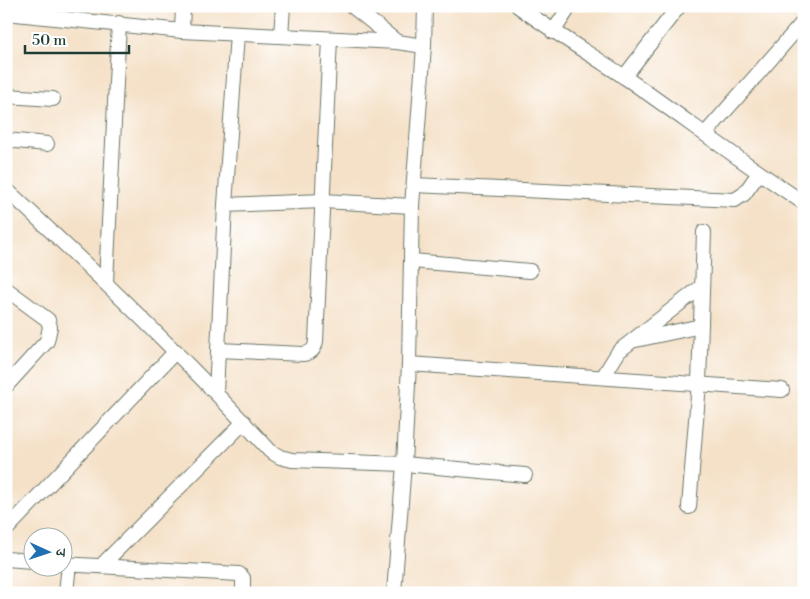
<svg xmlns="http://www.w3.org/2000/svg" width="810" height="599" font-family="'Libre Bodoni','Noto Serif Devanagari',serif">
<rect width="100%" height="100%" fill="#fff"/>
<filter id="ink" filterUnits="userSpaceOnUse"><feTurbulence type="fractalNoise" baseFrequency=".02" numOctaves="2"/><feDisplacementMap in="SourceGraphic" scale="10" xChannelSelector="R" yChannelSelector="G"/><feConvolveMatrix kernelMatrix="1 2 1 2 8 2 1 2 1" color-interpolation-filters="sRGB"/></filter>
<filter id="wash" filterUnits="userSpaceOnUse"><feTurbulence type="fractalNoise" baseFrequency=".0096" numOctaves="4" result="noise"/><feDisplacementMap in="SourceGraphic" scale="20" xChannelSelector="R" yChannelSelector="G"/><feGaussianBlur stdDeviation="1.12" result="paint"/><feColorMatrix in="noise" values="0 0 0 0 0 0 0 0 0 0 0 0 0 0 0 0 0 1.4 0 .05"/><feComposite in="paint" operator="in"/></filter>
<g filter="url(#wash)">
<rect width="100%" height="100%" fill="#f5e1c8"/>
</g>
<g filter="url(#ink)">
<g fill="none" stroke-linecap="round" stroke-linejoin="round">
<defs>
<g id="street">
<path d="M 352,6 L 397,42"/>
<path d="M 518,6 C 553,32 590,54 626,78 C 685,119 743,163 804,203"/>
<path d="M 6,13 L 182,31 L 397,42 L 424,46"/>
<path d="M 182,31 L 183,6"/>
<path d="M 553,32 L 570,6"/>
<path d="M 281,36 L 283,6"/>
<path d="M 624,77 L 679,6"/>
<path d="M 6,96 L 53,99"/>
<path d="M 705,134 L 804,21"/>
<path d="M 6,140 L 47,144"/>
<path d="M 414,185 L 735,200 L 744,194 L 759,173"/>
<path d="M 6,189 C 97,274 186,359 270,451 L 280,457 L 292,460 L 404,464 L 525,475"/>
<path d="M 225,205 L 323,201 L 412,206"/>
<path d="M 412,261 L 530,271"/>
<path d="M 106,282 L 119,23"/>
<path d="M 6,289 L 48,320 L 50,327 L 47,341 L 6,386"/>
<path d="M 636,340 L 701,326"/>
<path d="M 218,350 L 303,354 C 312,353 315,349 316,341 L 330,39"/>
<path d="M 409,364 L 782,390"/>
<path d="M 603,377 L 619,351 L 701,287"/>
<path d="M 216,393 L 225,205 L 237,34"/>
<path d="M 689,507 L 699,383 L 704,232"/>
<path d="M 6,530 L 176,351"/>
<path d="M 6,559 L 32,561"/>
<path d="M 62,564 L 239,574 L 243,578 L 243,593"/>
<path d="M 101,566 L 244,422"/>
<path d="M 66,593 L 69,564"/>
<path d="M 394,593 L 404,464 L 409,364 L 412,206 L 424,46 L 425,6"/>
</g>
</defs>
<use href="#street" stroke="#6a7668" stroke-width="16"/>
<use href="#street" stroke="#fff" stroke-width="14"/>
</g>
</g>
<rect width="810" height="599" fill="none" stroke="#fff" stroke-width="25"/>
<g transform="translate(48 552) rotate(93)"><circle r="24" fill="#ffffff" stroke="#a5b1ae"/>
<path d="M0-4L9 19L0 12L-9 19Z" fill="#1f6fb2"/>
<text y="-8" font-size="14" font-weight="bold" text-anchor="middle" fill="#1f3d34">उ</text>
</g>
<path d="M25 45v8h104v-8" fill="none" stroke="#1f3d34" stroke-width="2.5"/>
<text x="32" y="45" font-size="15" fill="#1f3d34" stroke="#ffffff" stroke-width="4" paint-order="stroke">50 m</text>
</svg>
